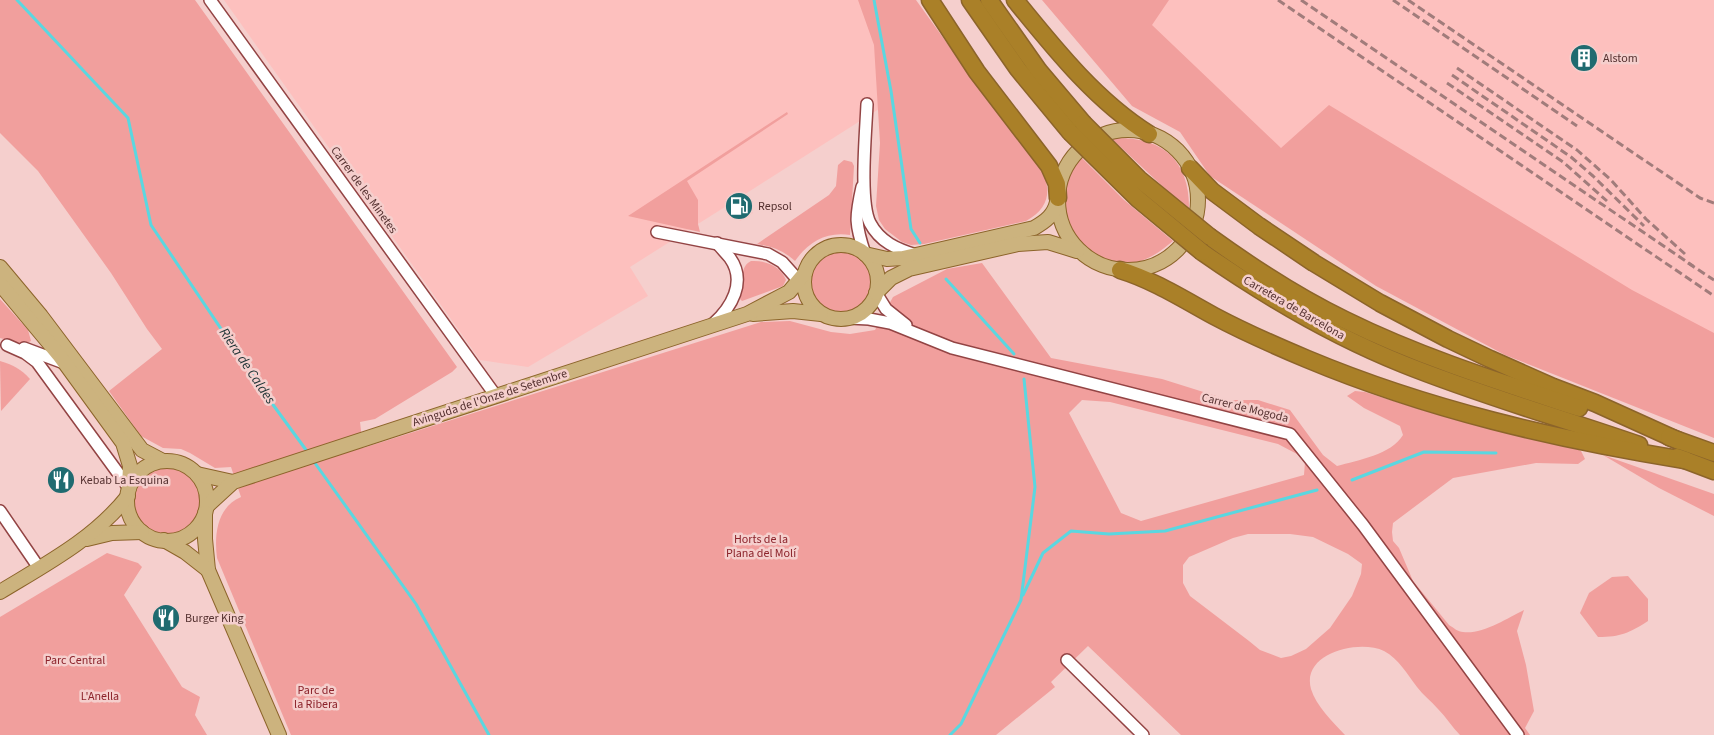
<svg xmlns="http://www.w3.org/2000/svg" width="1714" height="735" font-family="'Source Sans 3',sans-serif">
<rect width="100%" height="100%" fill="#f5cfcd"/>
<g fill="#fdc0be">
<path d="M 224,0 L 860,0 L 901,95 L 742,196 L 753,213 L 740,221 L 728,205 L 630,267 L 648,296 L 528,367 L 480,360 Z"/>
<path d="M 1085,0 L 1714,0 L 1714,357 L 1291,169 Z"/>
</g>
<g fill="#f19f9d" fill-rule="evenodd">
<path d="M 0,0 L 195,0 L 457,367 L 452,372 L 375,419 L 360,422 L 363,448 L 761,322 L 790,321 L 831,332 L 850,334 L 875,330 L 893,297 L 947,269 L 982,263 L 1051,358 L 1162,379 L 1229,400 L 1258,400 L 1290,410 L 1323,455 L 1337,466 C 1358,460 1391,455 1403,435 L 1400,426 L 1364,408 L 1347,396 L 1355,391 L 1365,392 L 1422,410 L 1574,447 L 1581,451 L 1585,459 L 1578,464 L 1536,463 L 1453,478 L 1393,523 L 1392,532 L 1393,541 L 1399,548 L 1413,581 L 1449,625 C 1454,628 1458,632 1463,632 C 1481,635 1508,618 1524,610 L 1517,631 L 1526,665 L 1534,711 L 1525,728 L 1530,735 L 1460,735 C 1452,727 1446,717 1438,709 C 1431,701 1423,695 1417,687 C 1407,674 1399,659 1384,651 C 1359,639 1301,653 1311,689 C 1316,706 1333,722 1345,735 L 1181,735 L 1088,646 L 1051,682 L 1055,687 L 996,735 L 291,735 L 217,558 C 214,535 217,507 241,497 L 231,467 L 215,468 L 190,453 L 181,449 L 163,448 L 141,436 L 109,391 L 162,349 L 147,329 L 111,273 L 38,171 L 0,133 ZM 1082,400 L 1110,402 L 1278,444 L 1297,454 L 1305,462 L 1304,475 L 1141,521 L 1121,513 L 1069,413 ZM 1248,534 L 1290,534 L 1313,537 L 1348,554 L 1362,564 L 1361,574 L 1352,596 L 1330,628 L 1306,649 L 1291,656 L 1281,658 L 1260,650 L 1249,641 L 1190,596 L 1183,583 L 1183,565 L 1189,557 L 1233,538 Z"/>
<path d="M 858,0 L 916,0 L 977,85 L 1038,163 C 1052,186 1052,207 1026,221 L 924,244 L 911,245 L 902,242 L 885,229 L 879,220 L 876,206 L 880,143 L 874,45 Z"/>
<path d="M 1042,0 L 1169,0 L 1152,25 L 1281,148 L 1329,105 L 1632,290 L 1714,333 L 1714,438 L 1505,355 L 1376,286 L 1210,176 L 1180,132 L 1132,106 Z"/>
<path d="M 787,112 L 788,114 L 687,181 L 698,200 L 698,224 L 700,232 L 628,216 Z"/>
<path d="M 1111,138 C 1161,136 1189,158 1189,208 L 1175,198 Z"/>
<path d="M 1081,157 L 1124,200 L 1173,241 C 1162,250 1151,259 1136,262 C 1095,268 1055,230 1064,188 C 1067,176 1073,166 1081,157 Z"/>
<path d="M 844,160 L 852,162 L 854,166 L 850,235 C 827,231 808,242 795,261 C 783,250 773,247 757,244 L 829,195 L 836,186 L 838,165 Z"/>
<circle cx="841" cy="282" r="37"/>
<path d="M 751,261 C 765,260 781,266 786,280 L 783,286 L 742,301 L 740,299 C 746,285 737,268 751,261 Z"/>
<path d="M 0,299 L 28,330 L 31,341 C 22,346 10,340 0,338 Z"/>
<path d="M 0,361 C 13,365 21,369 30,379 L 1,411 Z"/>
<path d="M 1603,455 L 1714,494 L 1714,516 L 1659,488 Z"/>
<circle cx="167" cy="501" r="39"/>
<path d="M 107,553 L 138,563 L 142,567 L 124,595 L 182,687 L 200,697 L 195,715 L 207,735 L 0,735 L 0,617 Z"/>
<path d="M 1628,576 L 1648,599 L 1648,621 C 1629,633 1621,637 1598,637 L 1580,613 L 1589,593 L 1612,577 Z"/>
</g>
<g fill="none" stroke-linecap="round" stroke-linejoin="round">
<g stroke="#5ad7e0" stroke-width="3">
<path d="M 17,0 L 128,118 L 151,225 L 263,391 L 309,454"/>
<path d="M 874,0 L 891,91 L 911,229 L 920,243"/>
<path d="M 946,279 L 1014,354"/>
<path d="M 312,459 L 416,604 L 489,735"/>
<path d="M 1352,480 L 1424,452 L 1496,453"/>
<path d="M 1023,595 L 1043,553 L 1071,531 L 1109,534 L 1165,531 L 1317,490"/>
<path d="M 950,735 L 961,724 L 1021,600 L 1035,487 L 1024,379"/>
</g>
<defs>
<g id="minor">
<path d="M 210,0 L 496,396"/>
<path d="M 867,104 C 866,131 859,201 870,223 C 880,242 897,249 916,255"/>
<path d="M 862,187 C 855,218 855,224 865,254"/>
<path d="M 657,232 L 768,254 L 782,262 L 799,281"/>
<path d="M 876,293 L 886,309 L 906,325"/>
<path d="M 849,318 L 869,319 L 890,323 L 952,348 L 1290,434 L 1363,525 L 1518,735"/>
<path d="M 713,324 C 731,308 747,282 730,258 C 726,253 721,248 717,243"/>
<path d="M 7,345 L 25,353 L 37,362 L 129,488"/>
<path d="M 24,348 L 64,363"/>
<path d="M 0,511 L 39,568"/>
<path d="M 1067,660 L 1143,735"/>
</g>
<g id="major">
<circle cx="1128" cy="200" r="70"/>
<circle cx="841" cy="282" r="37"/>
<path d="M 865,254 L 887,259 L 903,258 L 1034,228 C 1046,221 1054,215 1057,202"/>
<path d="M 0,267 L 41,316 L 142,450 L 163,461"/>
<path d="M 0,284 L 59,355 L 123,443 L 130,466 L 129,488"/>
<path d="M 876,293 L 891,278 L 909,269 L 1018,244 L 1048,242 L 1077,251"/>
<path d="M 753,314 L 793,311 L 821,314"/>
<circle cx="167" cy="501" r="40"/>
<path d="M 197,474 L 233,482"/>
<path d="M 207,506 L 233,482 L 747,314 L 789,292 L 805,273"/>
<path d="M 205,513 L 205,539 L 208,570 L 279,735"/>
<path d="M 87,539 L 112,533 L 142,532"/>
<path d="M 164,540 L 185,552 L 208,570"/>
<path d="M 0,592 C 46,564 94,539 128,496"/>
</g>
<g id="highway">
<path d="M 930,0 L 977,72 L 1049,166 L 1057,184 L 1058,198"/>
<path d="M 970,0 L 1018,69 L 1070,132"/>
<path d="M 989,0 L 1039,71 L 1083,123"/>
<path d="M 1015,0 C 1054,48 1096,101 1149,134"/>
<path d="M 1190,168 L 1212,191 L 1259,226 L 1314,263 L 1380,303 L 1448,339 L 1490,359 L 1553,387 L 1595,403 L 1679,441"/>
<path d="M 1210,237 C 1253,268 1297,297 1345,320 C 1420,357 1500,382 1579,408"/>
<path d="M 1202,252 C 1265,296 1331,335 1403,364 C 1480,395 1561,418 1639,445"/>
<path d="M 1120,270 C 1153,280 1183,299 1214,316 C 1244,332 1276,346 1307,359 C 1429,410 1555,439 1685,460"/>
<path d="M 1669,437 L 1714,453"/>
<path d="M 1677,457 L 1714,471"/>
</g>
</defs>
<use href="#minor" stroke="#934444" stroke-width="14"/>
<use href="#major" stroke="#8c642a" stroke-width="16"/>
<use href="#highway" stroke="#8c642a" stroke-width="19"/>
<use href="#minor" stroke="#fff" stroke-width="11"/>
<use href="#major" stroke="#ccb37e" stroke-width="14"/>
<use href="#highway" stroke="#aa8028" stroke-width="16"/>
<g stroke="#a17c7b" stroke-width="3" stroke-dasharray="8 4" stroke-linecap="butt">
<path d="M 1278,0 L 1714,296"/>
<path d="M 1301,0 L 1693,266"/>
<path d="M 1393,0 L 1577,126"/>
<path d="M 1408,0 L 1700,198 L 1714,203"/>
<path d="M 1457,68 L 1577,150 L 1611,180 L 1646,219 L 1685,254"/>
<path d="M 1452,75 L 1571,157 L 1593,176 L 1644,226"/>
<path d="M 1447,83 L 1563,162 L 1607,201"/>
<path d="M 1688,263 L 1714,280"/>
</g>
<defs>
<g id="highway-bridge">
<path d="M 1083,123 L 1139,179 L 1210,237"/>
<path d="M 1070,132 L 1138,199 L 1202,252"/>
</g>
</defs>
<use href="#highway-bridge" stroke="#8c642a" stroke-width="19" stroke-linecap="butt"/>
<use href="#highway-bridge" stroke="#aa8028" stroke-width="16"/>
</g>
<defs>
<symbol id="building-disc" viewBox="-11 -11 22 22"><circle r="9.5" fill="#1f6b70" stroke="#f5cfcd"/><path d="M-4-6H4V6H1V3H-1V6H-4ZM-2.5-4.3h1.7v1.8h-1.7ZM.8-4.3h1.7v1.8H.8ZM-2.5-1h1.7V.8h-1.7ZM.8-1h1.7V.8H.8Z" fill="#fff"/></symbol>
<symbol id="fuel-disc" viewBox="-11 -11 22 22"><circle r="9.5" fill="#1f6b70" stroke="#f5cfcd"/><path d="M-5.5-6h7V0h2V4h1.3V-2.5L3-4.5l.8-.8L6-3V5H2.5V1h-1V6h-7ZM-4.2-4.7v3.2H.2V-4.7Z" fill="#fff"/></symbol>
<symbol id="restaurant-disc" viewBox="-11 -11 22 22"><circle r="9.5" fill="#1f6b70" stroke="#f5cfcd"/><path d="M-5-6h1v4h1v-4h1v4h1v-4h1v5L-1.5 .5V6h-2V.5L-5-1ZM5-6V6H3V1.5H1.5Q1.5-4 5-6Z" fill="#fff"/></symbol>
</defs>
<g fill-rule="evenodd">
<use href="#building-disc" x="1568" y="42" width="32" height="32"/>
<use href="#fuel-disc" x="723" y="190" width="32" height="32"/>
<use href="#restaurant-disc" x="45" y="464" width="32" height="32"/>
<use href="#restaurant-disc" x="150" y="602" width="32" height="32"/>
</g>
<g text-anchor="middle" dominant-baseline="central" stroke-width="5" stroke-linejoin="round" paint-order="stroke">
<g font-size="12" fill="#54302f" stroke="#f5cfcd" text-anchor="start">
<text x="1603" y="58">Alstom</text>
<text x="758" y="206">Repsol</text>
<text x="80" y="480">Kebab La Esquina</text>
<text x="185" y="618">Burger King</text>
</g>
<g font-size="12" fill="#54302f" stroke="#f5cfcd">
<text transform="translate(364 190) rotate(54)">Carrer de les Minetes</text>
<text transform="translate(1294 308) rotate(30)">Carretera de Barcelona</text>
<text transform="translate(490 398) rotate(-18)">Avinguda de l'Onze de Setembre</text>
<text transform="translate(1245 408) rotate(14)">Carrer de Mogoda</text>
</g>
<g font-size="12" fill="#8c232b" stroke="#f5cfcd">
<text x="761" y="539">Horts de la<tspan x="761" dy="14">Plana del Molí</tspan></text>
<text x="75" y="660">Parc Central</text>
<text x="316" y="690">Parc de<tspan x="316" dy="14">la Ribera</tspan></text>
<text x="100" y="696">L'Anella</text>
</g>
<g font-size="14" font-style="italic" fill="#1b3133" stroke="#f5cfcd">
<text transform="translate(247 366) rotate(56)">Riera de Caldes</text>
</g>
</g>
</svg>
